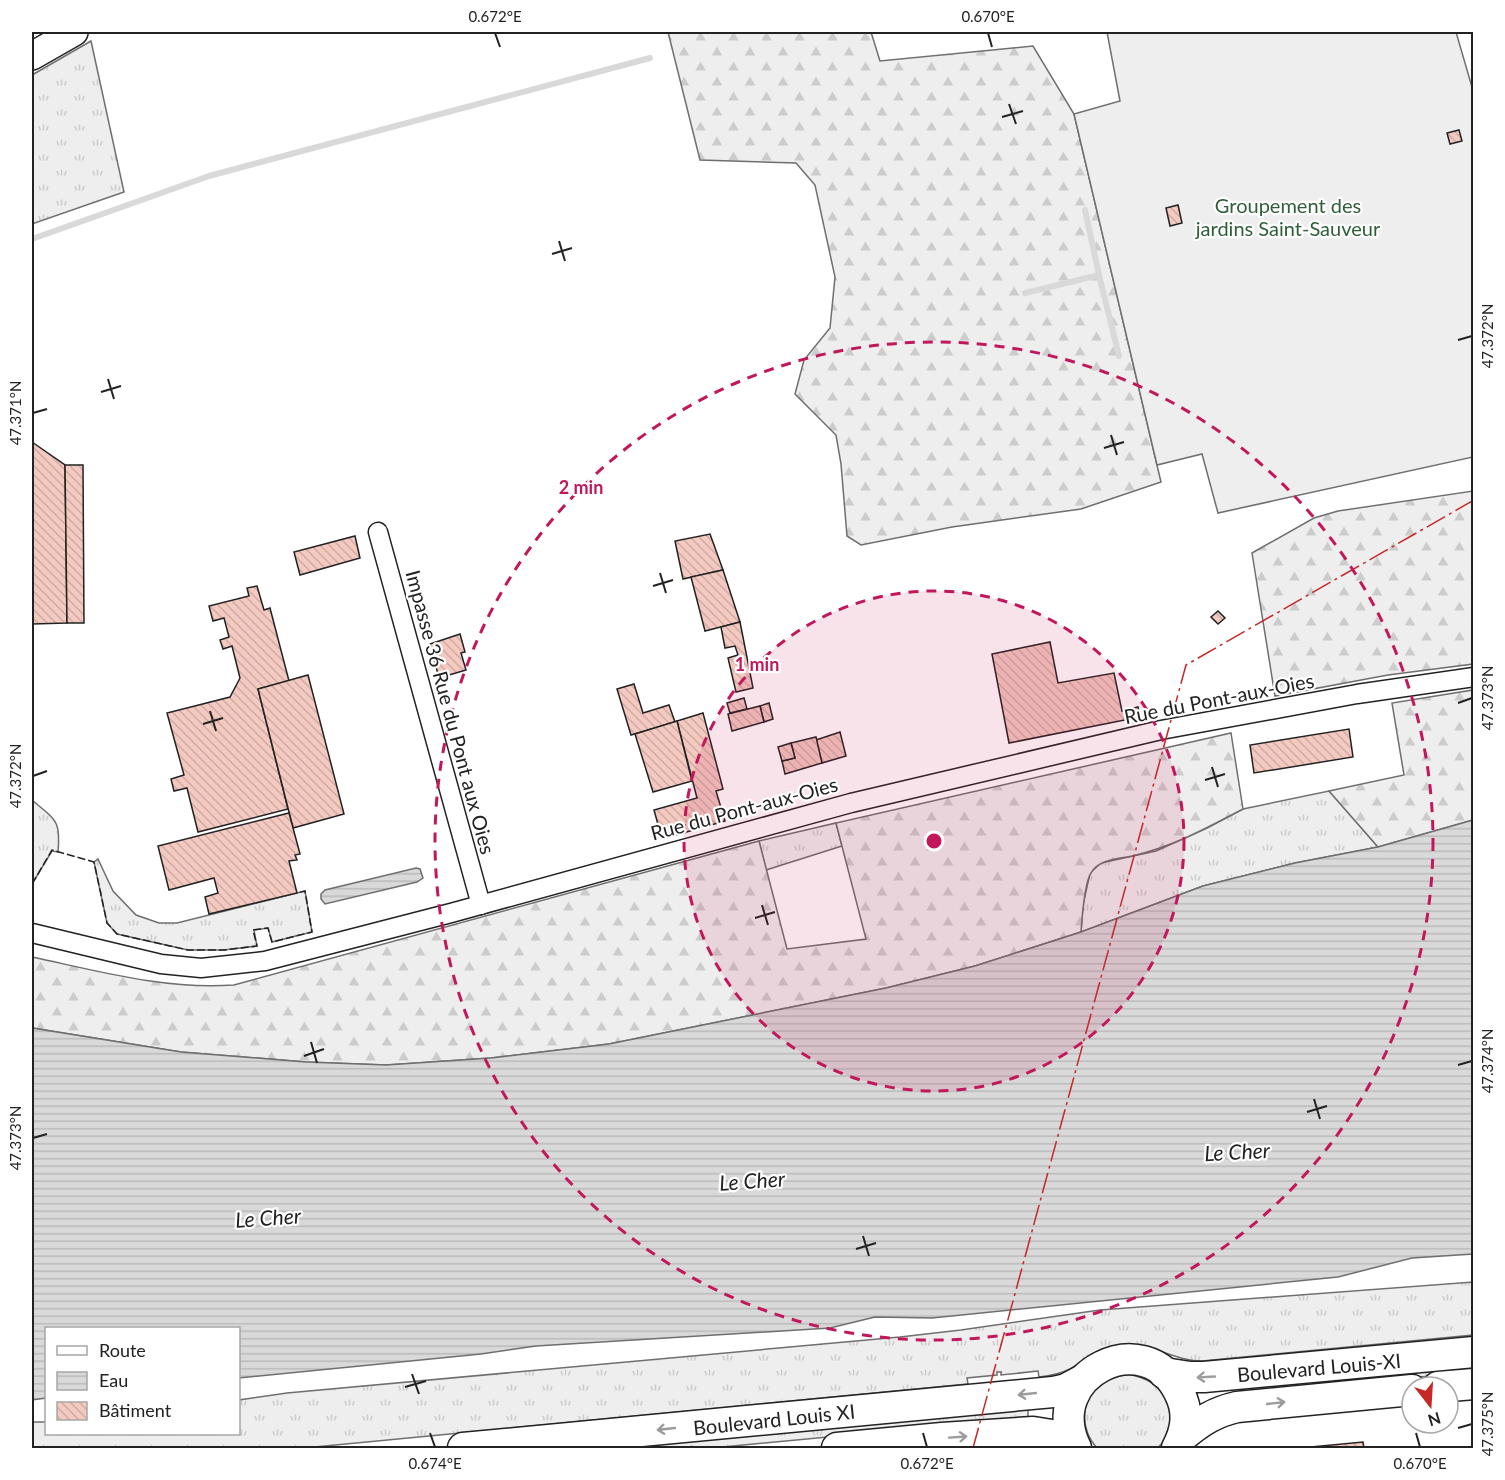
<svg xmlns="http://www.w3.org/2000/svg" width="1505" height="1480" font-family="Lato,sans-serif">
<defs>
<pattern id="grass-tufts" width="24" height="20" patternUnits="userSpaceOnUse" patternTransform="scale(1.5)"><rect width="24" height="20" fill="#eee"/><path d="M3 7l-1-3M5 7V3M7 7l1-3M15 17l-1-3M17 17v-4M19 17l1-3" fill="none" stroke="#ccc"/></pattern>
<pattern id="forest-firs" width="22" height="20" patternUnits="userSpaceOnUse" patternTransform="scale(1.5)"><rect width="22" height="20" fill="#eee"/><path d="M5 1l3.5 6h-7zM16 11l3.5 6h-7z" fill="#ccc"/></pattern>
<pattern id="water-rules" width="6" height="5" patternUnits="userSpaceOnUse" patternTransform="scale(1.5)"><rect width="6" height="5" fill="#d9d9d9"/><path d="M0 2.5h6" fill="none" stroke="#bababa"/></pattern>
<pattern id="building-back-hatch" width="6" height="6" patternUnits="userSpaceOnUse" patternTransform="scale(1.5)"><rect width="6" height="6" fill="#f3c9c0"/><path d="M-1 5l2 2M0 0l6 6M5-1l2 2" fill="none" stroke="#d0aca5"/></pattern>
</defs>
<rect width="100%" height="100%" fill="#fff"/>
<g fill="url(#grass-tufts)" stroke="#6f6f6f" stroke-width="1.5">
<path d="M 91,41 L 124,192 L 32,224 L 32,75 Z"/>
<path d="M 1329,791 L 1378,847 L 1295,863 L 1203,886 L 1081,932 L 1083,905 L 1090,873 L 1101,863 L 1156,851 L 1207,828 L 1243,809 Z"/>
<path d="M 32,800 C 55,820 61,819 58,852 L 52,851 L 32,884 Z"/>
<path d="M 836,823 L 842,846 L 766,870 L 759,841 Z"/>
<path d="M 98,859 L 113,891 L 136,915 L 159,923 L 177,923 L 305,891 L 312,932 L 272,942 L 268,928 L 254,930 L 257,946 L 224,950 L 188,950 L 117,934 L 107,923 L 94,862 Z"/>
<path d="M 1473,1282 L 1473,1335 L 1202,1361 C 1173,1361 1150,1341 1120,1345 C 1099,1347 1088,1359 1070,1369 C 1060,1374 1050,1376 1039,1377 L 1038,1371 L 1001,1375 L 1001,1372 L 997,1372 L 997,1375 L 967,1378 L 968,1384 L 304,1448 L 32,1448 L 32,1422 L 46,1422 L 46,1434 L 238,1434 L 239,1400 L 287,1393 L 900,1337 L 961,1330 L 1100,1310 Z"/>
<path d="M 1473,1364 L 1473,1372 L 1242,1394 L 1241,1386 Z"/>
<path d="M 1126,1374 C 1166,1379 1187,1416 1158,1448 L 1097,1448 C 1080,1429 1079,1397 1103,1382 C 1109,1378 1119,1376 1126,1374 Z"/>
<path d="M 1028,1406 L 1028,1418 L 712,1448 L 594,1448 Z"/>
</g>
<g fill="url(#forest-firs)" stroke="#6f6f6f" stroke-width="1.5">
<path d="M 668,32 L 871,32 L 880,61 L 1033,46 L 1074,114 L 1161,482 L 1081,509 L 952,527 L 861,545 L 847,536 L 841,464 L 836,435 L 795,394 L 804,360 L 830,328 L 835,277 L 815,185 L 796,163 L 700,160 Z"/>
<path d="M 1473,491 L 1473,664 L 1388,675 L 1275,696 L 1252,553 L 1314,518 L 1338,511 Z"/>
<path d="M 1473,690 L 1473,820 L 1378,847 L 1329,791 L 1404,775 L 1392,703 Z"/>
<path d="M 1231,733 L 1243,809 C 1207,828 1172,847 1132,856 C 1118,859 1099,859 1091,873 C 1084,884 1082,919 1081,932 L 975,966 L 886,988 L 609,1044 L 491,1058 L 386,1065 L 306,1062 L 181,1052 L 32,1028 L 32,957 C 98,971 165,990 234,985 L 759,841 L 787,949 L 866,939 L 836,823 Z"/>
</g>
<path fill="#eee" stroke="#6f6f6f" stroke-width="1.5" d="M 1107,32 L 1456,32 L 1474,94 L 1473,457 L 1218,513 L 1202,454 L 1157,465 L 1074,114 L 1120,101 Z"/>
<g fill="url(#water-rules)" stroke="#6f6f6f" stroke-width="1.5">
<path d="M 1473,820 L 1473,1254 L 1412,1258 L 1338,1277 L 932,1318 L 875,1317 L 830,1328 L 536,1346 L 481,1354 L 239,1378 L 238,1328 L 46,1328 L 46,1398 L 32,1400 L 32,1028 L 181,1052 L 306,1062 L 386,1065 L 491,1058 L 609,1044 L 886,988 L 975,966 L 1081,932 L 1203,886 L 1295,863 L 1378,847 Z"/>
<path d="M 416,868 L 420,869 L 423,878 L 417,882 L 325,904 L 321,899 L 321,894 L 325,890 Z"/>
</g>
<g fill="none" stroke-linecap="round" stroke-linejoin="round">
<g stroke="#d9d9d9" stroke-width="6">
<path d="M 32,239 L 209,176 L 650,58"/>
<path d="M 1099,275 L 1119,356"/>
<path d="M 1025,293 L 1099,275 L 1085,210"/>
</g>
</g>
<g fill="url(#building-back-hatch)" stroke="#222" stroke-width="1.5">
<path d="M 1459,130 L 1462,141 L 1450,144 L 1447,133 Z"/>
<path d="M 1178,205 L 1182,223 L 1170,226 L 1166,208 Z"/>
<path d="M 32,442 L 65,465 L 67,623 L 32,624 Z"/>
<path d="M 65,465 L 83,465 L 84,623 L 67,623 Z"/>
<path d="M 710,534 L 723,570 L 683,579 L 675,541 Z"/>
<path d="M 355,536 L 360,558 L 300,575 L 294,552 Z"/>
<path d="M 723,570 L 740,622 L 705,631 L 691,577 Z"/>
<path d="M 257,586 L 264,610 L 270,608 L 289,681 L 258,689 L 288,809 L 198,832 L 187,788 L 174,791 L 171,779 L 184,775 L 167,713 L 230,697 L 240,678 L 232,646 L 223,649 L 220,640 L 229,637 L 224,618 L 213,621 L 209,606 L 249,596 L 247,588 Z"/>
<path d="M 1218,611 L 1225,618 L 1218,624 L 1211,617 Z"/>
<path d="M 740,622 L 753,688 L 736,692 L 728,658 L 738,655 L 735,646 L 725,648 L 721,627 Z"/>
<path d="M 460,634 L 465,652 L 461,653 L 466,670 L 439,678 L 430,644 Z"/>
<path d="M 1050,642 L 1058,683 L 1114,673 L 1122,711 L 1138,707 L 1140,717 L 1009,743 L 992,654 Z"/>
<path d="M 308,675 L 344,814 L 293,828 L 258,689 Z"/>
<path d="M 634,684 L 643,713 L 669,705 L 675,722 L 631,735 L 617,689 Z"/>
<path d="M 744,698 L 747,709 L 730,713 L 727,703 Z"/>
<path d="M 769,703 L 773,719 L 764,722 L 760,706 Z"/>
<path d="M 760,706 L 764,722 L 732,731 L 728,714 Z"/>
<path d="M 703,713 L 723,789 L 716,791 L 725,821 L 662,839 L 654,810 L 697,798 L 677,721 Z"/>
<path d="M 677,721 L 692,781 L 653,792 L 635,734 Z"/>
<path d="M 1349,729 L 1353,757 L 1254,773 L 1250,745 Z"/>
<path d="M 840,732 L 846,756 L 822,763 L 816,740 Z"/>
<path d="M 816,737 L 822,763 L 785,774 L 782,761 L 795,758 L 791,743 Z"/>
<path d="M 791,743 L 795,758 L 782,761 L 778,747 Z"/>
<path d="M 289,813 L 300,854 L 295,855 L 297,860 L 289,861 L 297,893 L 209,914 L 205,897 L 218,893 L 214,878 L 169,890 L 158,846 Z"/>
<path d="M 1363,1442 L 1364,1448 L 1300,1448 Z"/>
</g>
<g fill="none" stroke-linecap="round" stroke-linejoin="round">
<defs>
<g id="minor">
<path d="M 378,532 L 481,905"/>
<path d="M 32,933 L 161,964 L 201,968 L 265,961 L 451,913 L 851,803 L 1161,730 L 1357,694 L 1474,677"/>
</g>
<path id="secondary" d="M 32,56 L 74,32"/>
<g id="primary">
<path d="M 1164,1373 L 1190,1377 L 1204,1377 L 1474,1352"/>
<path d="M 1438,1387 L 1474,1384"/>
<path d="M 1184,1435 C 1201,1421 1215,1412 1237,1407 L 1412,1390"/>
<path d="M 463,1448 L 1053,1392 L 1066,1389 L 1083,1380"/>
<path d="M 837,1448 L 942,1438 L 1033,1432 L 1071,1438"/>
<path d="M 1076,1448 C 1040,1374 1146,1323 1179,1392 C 1189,1411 1187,1429 1177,1448"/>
</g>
</defs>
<use href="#minor" stroke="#222" stroke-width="21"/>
<use href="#secondary" stroke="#222" stroke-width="30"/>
<use href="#primary" stroke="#222" stroke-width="33"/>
<use href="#minor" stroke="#fff" stroke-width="18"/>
<use href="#secondary" stroke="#fff" stroke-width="27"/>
<use href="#primary" stroke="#fff" stroke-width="30"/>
<path stroke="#222" stroke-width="1.5" stroke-dasharray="8 3" stroke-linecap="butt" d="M 32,884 L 52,850 L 94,862 L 107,923 L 117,934 L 188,950 L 224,950 L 257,946 L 253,930 L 268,928 L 272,942 L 312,932 L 305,891 L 297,893"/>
<path stroke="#c62828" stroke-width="1.5" stroke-dasharray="21 4.5 3 4.5" stroke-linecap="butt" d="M 973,1448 L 1186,665 L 1474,500"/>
</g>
<defs><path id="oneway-shaft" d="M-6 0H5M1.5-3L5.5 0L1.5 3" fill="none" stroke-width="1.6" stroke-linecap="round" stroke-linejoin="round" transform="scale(1.5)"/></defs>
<g stroke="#9c9c9c">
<use href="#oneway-shaft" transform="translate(1206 1377) rotate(177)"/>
<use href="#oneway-shaft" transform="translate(1027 1394) rotate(174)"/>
<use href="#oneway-shaft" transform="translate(1276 1403) rotate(-6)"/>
<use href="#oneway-shaft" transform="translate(666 1429) rotate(174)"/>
<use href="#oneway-shaft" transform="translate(958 1437) rotate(-4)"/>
</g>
<path fill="none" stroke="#222" stroke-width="2" d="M 495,33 L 500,47M 988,33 L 992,47M 1009,104 L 1016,124M 1002,117 L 1023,111M 559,241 L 565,261M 552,254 L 572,248M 1458,340 L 1472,336M 108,379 L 114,399M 101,392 L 121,386M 33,413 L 47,409M 1111,435 L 1117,455M 1104,448 L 1124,442M 660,573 L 666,593M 653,586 L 673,580M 1458,703 L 1472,698M 210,711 L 216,731M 203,724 L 223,718M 1212,767 L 1218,787M 33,776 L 47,771M 1205,780 L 1225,774M 762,905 L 768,925M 755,918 L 775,912M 311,1042 L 317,1063M 304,1056 L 324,1049M 1458,1065 L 1472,1061M 1314,1099 L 1320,1119M 1307,1112 L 1327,1106M 33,1138 L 47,1134M 863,1236 L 869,1256M 856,1249 L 876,1243M 412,1374 L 419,1394M 405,1387 L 426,1381M 1458,1428 L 1472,1424M 430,1433 L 435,1447M 923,1433 L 927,1447M 1416,1433 L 1420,1447"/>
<circle cx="934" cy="841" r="250" fill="#c2185b" fill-opacity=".12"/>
<g fill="none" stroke="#c2185b" stroke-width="3" stroke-dasharray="10 8">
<circle cx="934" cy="841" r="250"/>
<circle cx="934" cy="841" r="499"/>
</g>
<g text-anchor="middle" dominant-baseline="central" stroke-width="4.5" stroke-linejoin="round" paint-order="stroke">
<g font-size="20" fill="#2f5e38" stroke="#fff">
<text x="1288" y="205">Groupement des<tspan x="1288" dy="23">jardins Saint-Sauveur</tspan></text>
</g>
<g font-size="20" fill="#222" stroke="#fff">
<text transform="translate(1219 698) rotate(-11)">Rue du Pont-aux-Oies</text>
<text transform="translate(451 712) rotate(75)">Impasse 36 Rue du Pont aux Oies</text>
<text transform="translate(744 808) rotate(-15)">Rue du Pont-aux-Oies</text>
<text transform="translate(1319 1367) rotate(-5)">Boulevard Louis-XI</text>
<text transform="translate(774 1419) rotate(-6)">Boulevard Louis XI</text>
</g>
<g font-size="21" font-style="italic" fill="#222" stroke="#fff">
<text transform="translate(1237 1151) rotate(-3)">Le Cher</text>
<text transform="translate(752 1180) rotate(-4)">Le Cher</text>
<text transform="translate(268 1217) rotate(-4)">Le Cher</text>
</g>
</g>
<circle cx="934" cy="841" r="9" fill="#c2185b" stroke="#fff" stroke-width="3"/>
<g font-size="18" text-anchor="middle" font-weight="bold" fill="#c2185b" stroke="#fff" stroke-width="4.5" stroke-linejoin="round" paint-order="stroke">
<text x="581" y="494">2 min</text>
<text x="757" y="671">1 min</text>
</g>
<rect width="1505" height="1480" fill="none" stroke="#ffffff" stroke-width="66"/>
<rect x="45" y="1327" width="195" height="108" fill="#ffffff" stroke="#a7a7a7" stroke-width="1.5"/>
<rect x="57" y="1346" width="30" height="9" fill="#ffffff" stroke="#a7a7a7" stroke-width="1.5"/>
<text x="99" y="1357" font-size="18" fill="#222222">Route</text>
<rect x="57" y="1372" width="30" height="18" fill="url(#water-rules)" stroke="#a7a7a7" stroke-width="1.5"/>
<text x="99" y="1387" font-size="18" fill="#222222">Eau</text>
<rect x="57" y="1402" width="30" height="18" fill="url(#building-back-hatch)" stroke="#a7a7a7" stroke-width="1.5"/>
<text x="99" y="1417" font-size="18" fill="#222222">Bâtiment</text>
<g transform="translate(1430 1405) rotate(163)"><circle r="28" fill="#ffffff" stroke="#a7a7a7" stroke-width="1.5"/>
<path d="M0-4.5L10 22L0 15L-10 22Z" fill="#c62828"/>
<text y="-9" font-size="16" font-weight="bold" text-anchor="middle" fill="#222222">N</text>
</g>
<rect x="33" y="33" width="1439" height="1414" fill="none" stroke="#222" stroke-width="2"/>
<g font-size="15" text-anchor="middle" fill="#222">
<text x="495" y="22">0.672°E</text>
<text x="988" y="22">0.670°E</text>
<text transform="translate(1488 336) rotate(-90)" y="5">47.372°N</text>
<text transform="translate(16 413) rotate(-90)" y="5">47.371°N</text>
<text transform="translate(1488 698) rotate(-90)" y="5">47.373°N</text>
<text transform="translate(16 776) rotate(-90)" y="5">47.372°N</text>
<text transform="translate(1488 1061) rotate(-90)" y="5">47.374°N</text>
<text transform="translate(16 1138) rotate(-90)" y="5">47.373°N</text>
<text transform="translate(1488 1424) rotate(-90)" y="5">47.375°N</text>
<text x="435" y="1469">0.674°E</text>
<text x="927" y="1469">0.672°E</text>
<text x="1420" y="1469">0.670°E</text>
</g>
</svg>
